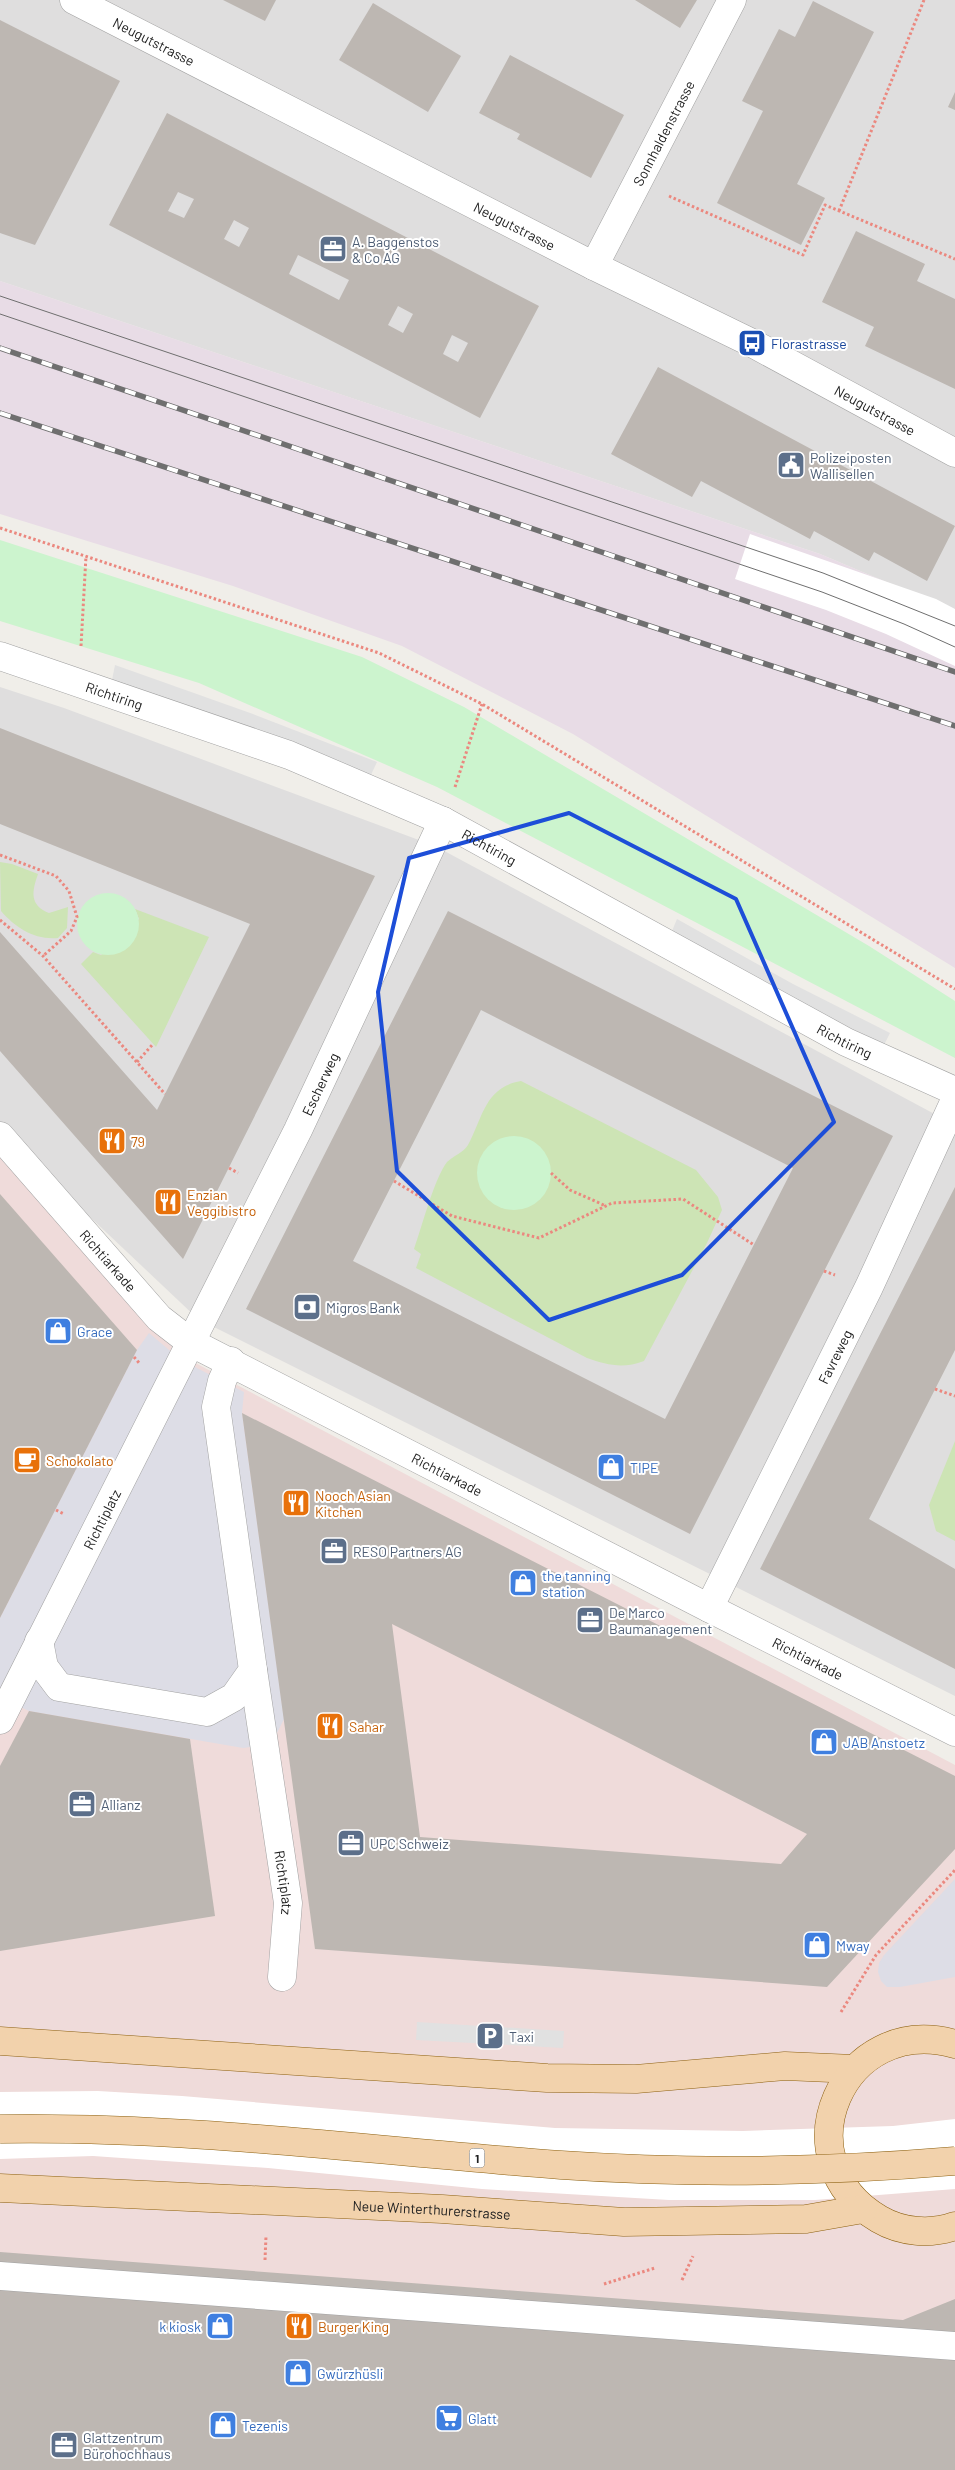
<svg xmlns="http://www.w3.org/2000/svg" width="955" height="2470" font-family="Barlow,sans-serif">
<rect width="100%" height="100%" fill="#f0eee9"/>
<g fill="#dfdede">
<path d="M 0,0 L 955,0 L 955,611 L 820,554 L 0,281 Z"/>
<path d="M 0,687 L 64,708 L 435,846 L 955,1125 L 955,1696 L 198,1319 L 0,1132 Z"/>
</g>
<path fill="#efdbda" d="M 0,1157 L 186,1358 L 955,1765 L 955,2470 L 0,2470 Z"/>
<path fill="#e8dce6" d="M 0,281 L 820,554 L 955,611 L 955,968 L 573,734 L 402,646 L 233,586 L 0,514 Z"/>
<g fill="#cde4b5">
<path d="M 0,862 L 12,864 L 38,874 C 32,891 29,905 49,913 L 68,907 L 67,928 L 58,938 C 34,940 16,928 1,911 Z"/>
<path d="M 135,909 L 209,937 L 156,1047 L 81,964 L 93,952 L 101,955 L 139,919 Z"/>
<path d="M 521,1081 L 696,1170 L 718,1197 L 722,1210 L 707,1243 L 644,1361 C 623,1369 607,1365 587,1358 L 416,1268 L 421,1254 L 414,1249 C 422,1227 434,1179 447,1162 C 453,1156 463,1153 468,1145 C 483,1117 485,1087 521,1081 Z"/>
<path d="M 955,1441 L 955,1541 L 936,1531 L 929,1505 Z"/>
</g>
<g fill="#ccf4ce">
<path d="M 0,540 L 362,657 L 464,707 L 869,946 L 955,1001 L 955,1058 L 437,787 L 199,683 L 0,621 Z"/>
<circle cx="108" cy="924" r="31"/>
<circle cx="514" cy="1173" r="37"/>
</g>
<g fill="#e1e1e1">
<path d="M 115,665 L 253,714 L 377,762 L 370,777 L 112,680 Z"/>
<path d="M 677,919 L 793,984 L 890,1033 L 884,1045 L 787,996 L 672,931 Z"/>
<path d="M 417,2022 L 564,2031 L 563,2048 L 416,2040 Z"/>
</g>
<g fill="#dddde6">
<path d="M 149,1333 L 181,1360 L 244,1392 L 242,1413 L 284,1719 L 277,1733 L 271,1740 L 258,1746 L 243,1748 L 29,1711 L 0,1697 L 0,1618 L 137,1350 Z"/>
<path d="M 955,1879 L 955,1977 L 900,1987 L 887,1987 L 881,1981 L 878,1972 L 879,1963 L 884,1955 Z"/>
</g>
<g fill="#fff">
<path d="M 750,534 L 936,599 L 955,609 L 955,666 L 886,634 L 826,610 L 735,579 Z"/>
<path d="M 98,2091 L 182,2096 L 555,2128 L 743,2131 L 893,2126 L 955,2119 L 955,2189 L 815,2200 L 669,2200 L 482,2189 L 268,2168 L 93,2156 L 0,2159 L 0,2092 Z"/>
</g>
<g fill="#bdb7b2" fill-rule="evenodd">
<path d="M 223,0 L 276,0 L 265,21 Z"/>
<path d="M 635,0 L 697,0 L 680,28 Z"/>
<path d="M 813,1 L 874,32 L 797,184 L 825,198 L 801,245 L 717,203 L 763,111 L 742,101 L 779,29 L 795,37 Z"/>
<path d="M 373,3 L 461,56 L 428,112 L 339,60 Z"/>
<path d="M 0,20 L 120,81 L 35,245 L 0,233 Z"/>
<path d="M 510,55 L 624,115 L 591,178 L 517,139 L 520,134 L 479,113 Z"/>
<path d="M 955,92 L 955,110 L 948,107 Z"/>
<path d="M 167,113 L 539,306 L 480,418 L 109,225 ZM 178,192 L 194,199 L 184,218 L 168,211 ZM 234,220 L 249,228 L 239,247 L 224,239 ZM 298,255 L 349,280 L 339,300 L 289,274 ZM 398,306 L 413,314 L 403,333 L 388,325 ZM 452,335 L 468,343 L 458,362 L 443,354 Z"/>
<path d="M 856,231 L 925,264 L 917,281 L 955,299 L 955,389 L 865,346 L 874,327 L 822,302 Z"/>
<path d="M 658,367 L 955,526 L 927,581 L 874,552 L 869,561 L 814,531 L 810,539 L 701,481 L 692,497 L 611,454 Z"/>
<path d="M 0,728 L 375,876 L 183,1259 L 0,1051 L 0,932 L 157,1110 L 250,924 L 0,824 Z"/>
<path d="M 448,911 L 893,1136 L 690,1534 L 246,1309 ZM 481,1010 L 793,1168 L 665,1419 L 353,1261 Z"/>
<path d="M 955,1187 L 955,1350 L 869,1519 L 955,1569 L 955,1669 L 760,1569 Z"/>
<path d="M 0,1194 L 137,1350 L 0,1618 Z"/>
<path d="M 242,1413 L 955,1776 L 955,1849 L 827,1987 L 315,1949 ZM 392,1624 L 623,1740 L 807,1834 L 781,1864 L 420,1837 Z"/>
<path d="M 29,1711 L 190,1739 L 215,1916 L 0,1951 L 0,1766 Z"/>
<path d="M 0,2252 L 903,2320 L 955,2299 L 955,2470 L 0,2470 Z"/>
</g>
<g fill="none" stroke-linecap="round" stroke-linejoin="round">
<defs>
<g id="minor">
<path id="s1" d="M 74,0 L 594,266 L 752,343 L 955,453"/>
<path id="s2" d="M 594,266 L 732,0"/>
<path id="s3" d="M 0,656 L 289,755 L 443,821 L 846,1042 L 955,1091"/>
<path id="s4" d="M 0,1136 L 159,1318 L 190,1342 L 709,1608 L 955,1732"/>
<path id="s5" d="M 709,1608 L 869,1287 L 955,1100"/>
<path d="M 39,1641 L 44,1667 L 59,1687 L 207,1712 L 234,1697 L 253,1670 L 216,1407 L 222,1381 L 231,1361"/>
<path id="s6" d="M 253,1670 L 288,1903 L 282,1977"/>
<path id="s7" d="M 0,1720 L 298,1130 L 443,821"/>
<path d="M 0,2276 L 955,2346"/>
</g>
<g id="major">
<path d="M 0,2041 L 547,2078 L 636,2079 L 785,2066 L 854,2069"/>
<path d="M 955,2044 C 843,2012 778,2159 879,2219 C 901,2232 930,2235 955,2226"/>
<path id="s8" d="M 0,2188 L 442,2209 L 624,2222 L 806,2219 L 863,2209"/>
</g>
</defs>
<use href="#minor" stroke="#a2a2a2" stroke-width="29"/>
<use href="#major" stroke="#8d6111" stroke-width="29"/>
<g stroke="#eb887f" stroke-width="3" stroke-dasharray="2.5 2.5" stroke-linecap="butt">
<path d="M 669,196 L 803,255 L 825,205 L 955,259"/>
<path d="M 839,211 L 924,0"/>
<path d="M 0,528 L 379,653 L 482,704 L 955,989"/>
<path d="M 81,646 L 86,556"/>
<path d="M 455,787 L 482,704"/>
<path d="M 0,855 L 56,876 L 69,891 L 77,917 L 71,931 L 43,956"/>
<path d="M 0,920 L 43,956 L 165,1094"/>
<path d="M 137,1062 L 153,1044"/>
<path d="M 229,1168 L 238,1173"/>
<path d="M 551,1173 L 570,1190 L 606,1206"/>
<path d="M 394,1181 L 452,1216 L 539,1238 L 612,1203 L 683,1199 L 754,1245"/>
<path d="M 824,1271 L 835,1275"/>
<path d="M 134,1357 L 140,1364"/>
<path d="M 935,1389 L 955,1396"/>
<path d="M 56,1510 L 64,1514"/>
<path d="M 841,2012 L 876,1955 L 955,1870"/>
<path d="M 265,2260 L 266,2236"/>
<path d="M 682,2280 L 693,2256"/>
<path d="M 604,2284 L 655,2268"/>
</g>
<use href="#minor" stroke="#fff" stroke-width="28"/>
<use href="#major" stroke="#f2d2ac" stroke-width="28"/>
<g stroke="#6f6f6f" stroke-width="1">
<path d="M 0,296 L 823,573 L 955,626"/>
<path d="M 0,314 L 822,592 L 904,624 L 955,647"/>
</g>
<defs>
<g id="rail">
<path d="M 0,348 L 955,672"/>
<path d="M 0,413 L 955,726"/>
</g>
</defs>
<use href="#rail" stroke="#6f6f6f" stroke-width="5.5"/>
<use href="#rail" stroke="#fff" stroke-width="4" stroke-dasharray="11" stroke-linecap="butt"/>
<defs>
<path id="major-bridge" d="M 0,2129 C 188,2126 374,2151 561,2165 C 692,2174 824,2172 955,2161"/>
</defs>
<use href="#major-bridge" stroke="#8d6111" stroke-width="29" stroke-linecap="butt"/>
<use href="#major-bridge" stroke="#f2d2ac" stroke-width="28"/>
</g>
<path fill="none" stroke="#1d4ed8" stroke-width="4" stroke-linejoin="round" d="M 569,813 L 736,899 L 834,1122 L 682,1275 L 549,1320 L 397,1171 L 378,992 L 409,858 Z"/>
<defs>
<symbol id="office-square" viewBox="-11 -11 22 22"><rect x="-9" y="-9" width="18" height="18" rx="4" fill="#5c6f8a" stroke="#fff"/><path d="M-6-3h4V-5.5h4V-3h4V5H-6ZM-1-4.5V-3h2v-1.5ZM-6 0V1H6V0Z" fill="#fff"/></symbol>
<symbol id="bus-square" viewBox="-11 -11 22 22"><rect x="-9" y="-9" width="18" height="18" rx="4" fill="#1a4fb4" stroke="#fff"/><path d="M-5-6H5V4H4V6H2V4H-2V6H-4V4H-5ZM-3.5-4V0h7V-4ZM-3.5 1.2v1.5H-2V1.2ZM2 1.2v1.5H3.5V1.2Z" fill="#fff"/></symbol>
<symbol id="civic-square" viewBox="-11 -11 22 22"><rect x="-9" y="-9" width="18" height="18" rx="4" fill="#5c6f8a" stroke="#fff"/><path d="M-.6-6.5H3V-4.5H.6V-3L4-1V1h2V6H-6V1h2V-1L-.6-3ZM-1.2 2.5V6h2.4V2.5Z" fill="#fff"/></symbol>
<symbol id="restaurant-square" viewBox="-11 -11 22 22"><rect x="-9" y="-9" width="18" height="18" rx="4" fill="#e8710a" stroke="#fff"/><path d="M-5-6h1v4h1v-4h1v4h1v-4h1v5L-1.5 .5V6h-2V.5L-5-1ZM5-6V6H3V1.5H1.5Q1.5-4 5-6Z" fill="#fff"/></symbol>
<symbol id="bank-square" viewBox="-11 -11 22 22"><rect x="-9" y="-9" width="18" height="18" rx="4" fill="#5c6f8a" stroke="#fff"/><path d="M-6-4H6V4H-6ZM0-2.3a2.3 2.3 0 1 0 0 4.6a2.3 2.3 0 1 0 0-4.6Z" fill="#fff"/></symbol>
<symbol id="shop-square" viewBox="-11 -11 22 22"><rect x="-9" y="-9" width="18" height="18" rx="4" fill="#3f7fe0" stroke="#fff"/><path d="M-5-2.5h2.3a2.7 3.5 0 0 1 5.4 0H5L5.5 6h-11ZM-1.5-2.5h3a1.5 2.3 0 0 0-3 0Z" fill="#fff"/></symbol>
<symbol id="cafe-square" viewBox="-11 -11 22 22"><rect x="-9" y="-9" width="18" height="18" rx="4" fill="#e8710a" stroke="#fff"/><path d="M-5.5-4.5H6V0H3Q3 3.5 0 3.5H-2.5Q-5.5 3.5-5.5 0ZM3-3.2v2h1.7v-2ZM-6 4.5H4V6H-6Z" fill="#fff"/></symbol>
<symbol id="parking-square" viewBox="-11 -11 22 22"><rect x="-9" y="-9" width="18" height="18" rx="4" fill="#5c6f8a" stroke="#fff"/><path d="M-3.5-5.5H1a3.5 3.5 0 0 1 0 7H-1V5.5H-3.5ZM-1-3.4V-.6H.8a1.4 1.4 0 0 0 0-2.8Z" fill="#fff"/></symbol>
<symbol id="supermarket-square" viewBox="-11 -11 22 22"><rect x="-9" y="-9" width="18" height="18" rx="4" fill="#3f7fe0" stroke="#fff"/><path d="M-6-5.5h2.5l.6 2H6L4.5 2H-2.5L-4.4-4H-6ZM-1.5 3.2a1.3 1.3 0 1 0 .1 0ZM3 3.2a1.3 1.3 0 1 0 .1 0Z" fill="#fff"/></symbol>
</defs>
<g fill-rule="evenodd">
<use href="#office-square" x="317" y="233" width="32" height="32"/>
<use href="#bus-square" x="736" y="327" width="32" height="32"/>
<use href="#civic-square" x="775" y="449" width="32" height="32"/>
<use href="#restaurant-square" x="96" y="1125" width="32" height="32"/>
<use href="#restaurant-square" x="152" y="1186" width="32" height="32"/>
<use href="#bank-square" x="291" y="1291" width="32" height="32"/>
<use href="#shop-square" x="42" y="1315" width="32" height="32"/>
<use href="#cafe-square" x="11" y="1444" width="32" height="32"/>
<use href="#shop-square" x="595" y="1451" width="32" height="32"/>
<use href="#restaurant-square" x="280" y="1487" width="32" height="32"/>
<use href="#office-square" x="318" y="1535" width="32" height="32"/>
<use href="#shop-square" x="507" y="1567" width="32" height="32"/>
<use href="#office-square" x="574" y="1604" width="32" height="32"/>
<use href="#restaurant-square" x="314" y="1710" width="32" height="32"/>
<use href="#shop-square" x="808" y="1726" width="32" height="32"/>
<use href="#office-square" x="66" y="1788" width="32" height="32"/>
<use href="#office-square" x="335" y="1827" width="32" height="32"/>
<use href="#shop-square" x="801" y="1929" width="32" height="32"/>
<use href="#parking-square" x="474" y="2020" width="32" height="32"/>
<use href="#shop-square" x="204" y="2310" width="32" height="32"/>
<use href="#restaurant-square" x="283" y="2310" width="32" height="32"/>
<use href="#shop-square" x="282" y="2357" width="32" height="32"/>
<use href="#supermarket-square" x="433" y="2402" width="32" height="32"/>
<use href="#shop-square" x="207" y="2409" width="32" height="32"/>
<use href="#office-square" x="48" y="2429" width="32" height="32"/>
</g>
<g text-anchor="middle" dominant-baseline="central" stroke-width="4" stroke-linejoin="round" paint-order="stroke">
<rect fill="#fff" stroke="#646464" stroke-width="1" x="469.5" y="2148.5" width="15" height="19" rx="4"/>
<g font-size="12" font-weight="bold" fill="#212121">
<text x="477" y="2158">1</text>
</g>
<g font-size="14" fill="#212121" stroke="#fff">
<text stroke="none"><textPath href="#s1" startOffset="90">Neugutstrasse</textPath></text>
<text stroke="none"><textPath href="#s2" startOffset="150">Sonnhaldenstrasse</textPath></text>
<text stroke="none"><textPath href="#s1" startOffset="495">Neugutstrasse</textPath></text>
<text stroke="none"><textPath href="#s1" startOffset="900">Neugutstrasse</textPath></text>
<text stroke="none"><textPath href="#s3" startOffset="121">Richtiring</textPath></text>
<text stroke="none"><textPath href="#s3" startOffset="526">Richtiring</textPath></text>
<text stroke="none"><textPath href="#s3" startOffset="931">Richtiring</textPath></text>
<text stroke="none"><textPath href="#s7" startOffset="712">Escherweg</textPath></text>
<text stroke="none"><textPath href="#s4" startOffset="165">Richtiarkade</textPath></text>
<text stroke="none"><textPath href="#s5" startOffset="281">Favreweg</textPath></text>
<text stroke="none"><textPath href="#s4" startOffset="570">Richtiarkade</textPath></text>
<text stroke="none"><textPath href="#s7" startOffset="225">Richtiplatz</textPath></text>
<text stroke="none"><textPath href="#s4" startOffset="975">Richtiarkade</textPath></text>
<text stroke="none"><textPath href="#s6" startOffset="215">Richtiplatz</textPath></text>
<text stroke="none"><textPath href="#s8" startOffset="432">Neue Winterthurerstrasse</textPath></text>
</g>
<g font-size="14" fill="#4e5e75" stroke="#fff" text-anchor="start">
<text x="352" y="241">A. Baggenstos<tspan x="352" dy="16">&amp; Co AG</tspan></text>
<text x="810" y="457">Polizeiposten<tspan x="810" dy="16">Wallisellen</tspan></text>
<text x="326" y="1307">Migros Bank</text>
<text x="353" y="1551">RESO Partners AG</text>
<text x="609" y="1612">De Marco<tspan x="609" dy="16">Baumanagement</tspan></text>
<text x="101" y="1804">Allianz</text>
<text x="370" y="1843">UPC Schweiz</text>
<text x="509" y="2036">Taxi</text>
<text x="83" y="2437">Glattzentrum<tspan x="83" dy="16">Bürohochhaus</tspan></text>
</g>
<g font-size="14" fill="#164399" stroke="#fff" text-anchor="start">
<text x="771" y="343">Florastrasse</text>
</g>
<g font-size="14" fill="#c56008" stroke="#fff" text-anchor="start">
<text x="131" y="1141">79</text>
<text x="187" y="1194">Enzian<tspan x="187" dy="16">Veggibistro</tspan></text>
<text x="46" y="1460">Schokolato</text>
<text x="315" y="1495">Nooch Asian<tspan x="315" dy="16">Kitchen</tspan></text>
<text x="349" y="1726">Sahar</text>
<text x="318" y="2326">Burger King</text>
</g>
<g font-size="14" fill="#366cbe" stroke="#fff" text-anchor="start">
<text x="77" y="1331">Grace</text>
<text x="630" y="1467">TIPE</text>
<text x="542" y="1575">the tanning<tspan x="542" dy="16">station</tspan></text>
<text x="843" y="1742">JAB Anstoetz</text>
<text x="836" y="1945">Mway</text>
<text x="201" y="2326" text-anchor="end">k kiosk</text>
<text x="317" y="2373">Gwürzhüsli</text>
<text x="468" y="2418">Glatt</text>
<text x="242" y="2425">Tezenis</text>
</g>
</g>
</svg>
